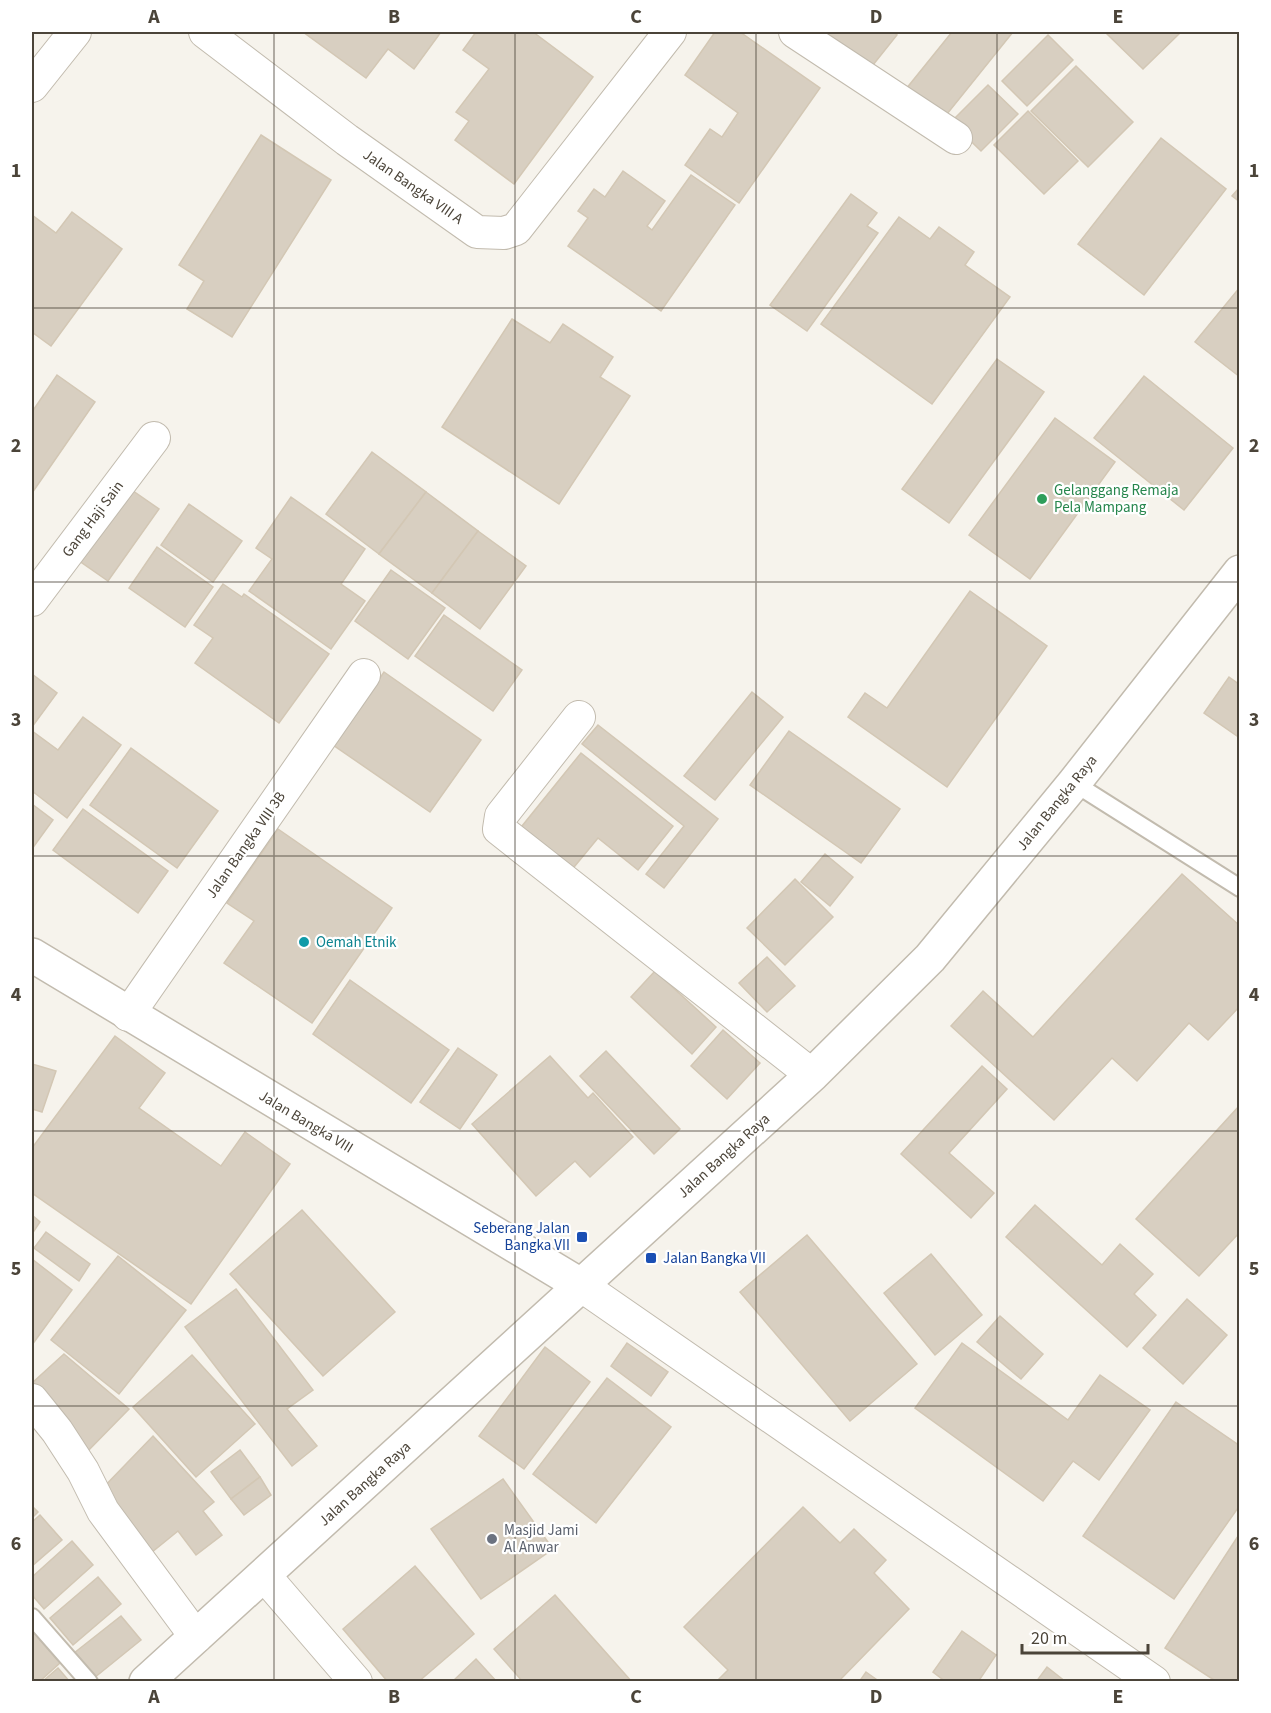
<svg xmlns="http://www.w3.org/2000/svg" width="1271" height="1713" font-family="'Source Sans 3',sans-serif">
<rect width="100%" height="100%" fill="#f6f3ec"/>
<g fill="#d8cfc1" stroke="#d3c7b4" stroke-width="1.5">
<path d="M 303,32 L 441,32 L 414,69 L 388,49 L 366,78 Z"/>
<path d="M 476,32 L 533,32 L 593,77 L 514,184 L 455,140 L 469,121 L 456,112 L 489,69 L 463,50 Z"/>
<path d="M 715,32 L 740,32 L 820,88 L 739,203 L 685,165 L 710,129 L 722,137 L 738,113 L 685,75 Z"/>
<path d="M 809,32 L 893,32 L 897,35 L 865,75 Z"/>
<path d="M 952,32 L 1013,32 L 943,119 L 906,89 Z"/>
<path d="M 1109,32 L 1181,32 L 1143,69 L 1107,34 Z"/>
<path d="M 1048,35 L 1073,60 L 1027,106 L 1002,81 Z"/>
<path d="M 1076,66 L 1133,122 L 1088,167 L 1031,111 Z"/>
<path d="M 988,85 L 1018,114 L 981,151 L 951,122 Z"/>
<path d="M 1028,111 L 1078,161 L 1044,194 L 994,145 Z"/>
<path d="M 261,135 L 331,180 L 232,337 L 187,309 L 204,281 L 179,265 Z"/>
<path d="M 1161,138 L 1226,189 L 1144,295 L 1078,244 Z"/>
<path d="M 623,171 L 665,201 L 647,226 L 652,230 L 691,175 L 735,205 L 661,311 L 568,246 L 588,218 L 578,211 L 594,189 L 605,197 Z"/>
<path d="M 1240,187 L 1240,202 L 1232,196 Z"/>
<path d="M 851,194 L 877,213 L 867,226 L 878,233 L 807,331 L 770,305 Z"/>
<path d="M 72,212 L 122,249 L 51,346 L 32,332 L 32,215 L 56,233 Z"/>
<path d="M 899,217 L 930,239 L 939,227 L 974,252 L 965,265 L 1010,297 L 932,404 L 821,324 Z"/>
<path d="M 1240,287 L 1240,377 L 1195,342 Z"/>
<path d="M 512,319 L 550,343 L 563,324 L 613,357 L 600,377 L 630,396 L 559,504 L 442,427 Z"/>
<path d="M 997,359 L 1044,392 L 949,523 L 902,489 Z"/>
<path d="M 57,375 L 95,402 L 32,493 L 32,412 Z"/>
<path d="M 1144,376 L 1233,448 L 1184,510 L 1094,438 Z"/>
<path d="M 1055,418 L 1115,462 L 1030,579 L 969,535 Z"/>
<path d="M 372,452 L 426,492 L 379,554 L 326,514 Z"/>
<path d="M 126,486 L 159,509 L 108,581 L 75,558 Z"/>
<path d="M 426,492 L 478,531 L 432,593 L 379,554 Z"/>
<path d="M 291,497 L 365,549 L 341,584 L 365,601 L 331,649 L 249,591 L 272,559 L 256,548 Z"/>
<path d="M 189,504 L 242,541 L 213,582 L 161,545 Z"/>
<path d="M 478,531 L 526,566 L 480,629 L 432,593 Z"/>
<path d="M 157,547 L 213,587 L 185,627 L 129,588 Z"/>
<path d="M 391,570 L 445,608 L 408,659 L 355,621 Z"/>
<path d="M 223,584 L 242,597 L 244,594 L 329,654 L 279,723 L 195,663 L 213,638 L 194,625 Z"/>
<path d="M 970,591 L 1047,646 L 947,787 L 848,717 L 865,693 L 887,708 Z"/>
<path d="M 444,615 L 522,670 L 493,711 L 415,656 Z"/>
<path d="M 384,672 L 481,740 L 430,812 L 333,745 Z"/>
<path d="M 32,674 L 57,693 L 32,727 Z"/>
<path d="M 1229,677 L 1240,685 L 1240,738 L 1204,713 Z"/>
<path d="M 752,692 L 783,717 L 715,800 L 684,776 Z"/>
<path d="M 83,717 L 121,745 L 67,818 L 32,791 L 32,731 L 58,750 Z"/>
<path d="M 598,725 L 718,819 L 664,888 L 646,874 L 684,826 L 582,744 Z"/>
<path d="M 789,731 L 900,809 L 861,863 L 750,785 Z"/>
<path d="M 131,748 L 218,811 L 177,868 L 90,805 Z"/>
<path d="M 581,753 L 673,826 L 638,870 L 598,838 L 570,872 L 518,831 Z"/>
<path d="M 32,804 L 53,820 L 32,849 Z"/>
<path d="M 83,809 L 168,871 L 138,913 L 53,850 Z"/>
<path d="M 278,829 L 392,908 L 312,1023 L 224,963 L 254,921 L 227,903 Z"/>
<path d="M 825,854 L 853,877 L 830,906 L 801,882 Z"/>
<path d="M 1182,874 L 1240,926 L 1240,1006 L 1208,1040 L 1189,1023 L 1137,1081 L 1112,1058 L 1054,1120 L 951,1026 L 983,991 L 1033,1037 Z"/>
<path d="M 795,879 L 833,917 L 785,965 L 747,928 Z"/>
<path d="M 767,957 L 795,986 L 767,1012 L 739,983 Z"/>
<path d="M 655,971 L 716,1027 L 692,1054 L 631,997 Z"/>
<path d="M 350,980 L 449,1050 L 411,1103 L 313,1034 Z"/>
<path d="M 723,1030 L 760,1063 L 727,1099 L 691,1066 Z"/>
<path d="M 115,1036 L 165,1073 L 139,1108 L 221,1166 L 245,1132 L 290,1164 L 191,1304 L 32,1193 L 32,1148 Z"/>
<path d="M 458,1048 L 497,1075 L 460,1129 L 420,1102 Z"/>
<path d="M 606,1051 L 680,1129 L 654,1154 L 580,1076 Z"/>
<path d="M 550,1056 L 588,1098 L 593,1093 L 633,1137 L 590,1177 L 575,1161 L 536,1196 L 472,1124 Z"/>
<path d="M 32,1064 L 56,1071 L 42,1112 L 32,1109 Z"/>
<path d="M 982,1066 L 1007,1089 L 949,1153 L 994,1193 L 971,1218 L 901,1154 Z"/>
<path d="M 1240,1105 L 1240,1232 L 1199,1276 L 1136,1219 Z"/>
<path d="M 1035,1205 L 1102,1265 L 1120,1244 L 1153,1274 L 1134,1294 L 1156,1315 L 1127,1347 L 1006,1237 Z"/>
<path d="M 302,1210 L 395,1312 L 323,1376 L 230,1274 Z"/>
<path d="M 32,1215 L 40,1222 L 32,1234 Z"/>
<path d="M 46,1232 L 90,1264 L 79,1281 L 34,1248 Z"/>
<path d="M 807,1235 L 917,1364 L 850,1421 L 740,1292 Z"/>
<path d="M 931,1254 L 982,1315 L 935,1355 L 884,1293 Z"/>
<path d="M 118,1256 L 186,1310 L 119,1394 L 51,1340 Z"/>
<path d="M 32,1259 L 72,1290 L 32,1345 Z"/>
<path d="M 236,1289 L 313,1390 L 287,1409 L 317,1446 L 292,1466 L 185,1327 Z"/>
<path d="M 1187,1299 L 1227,1335 L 1183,1384 L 1143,1348 Z"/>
<path d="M 1000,1316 L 1043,1354 L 1021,1379 L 977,1342 Z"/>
<path d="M 627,1343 L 668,1372 L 651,1396 L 611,1366 Z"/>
<path d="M 962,1343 L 1068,1420 L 1100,1375 L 1150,1410 L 1099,1480 L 1073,1461 L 1043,1501 L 915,1408 Z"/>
<path d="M 545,1347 L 590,1382 L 524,1469 L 479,1436 Z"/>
<path d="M 64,1354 L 129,1409 L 86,1453 L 32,1393 L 32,1383 Z"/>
<path d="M 192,1355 L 255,1424 L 196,1477 L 133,1407 Z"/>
<path d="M 607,1378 L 671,1427 L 596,1523 L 533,1474 Z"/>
<path d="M 1176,1402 L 1240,1446 L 1240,1505 L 1174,1599 L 1083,1536 Z"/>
<path d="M 153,1436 L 214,1502 L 203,1511 L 222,1535 L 196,1555 L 178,1531 L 146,1557 L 96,1495 Z"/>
<path d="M 240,1450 L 260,1477 L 231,1499 L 211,1472 Z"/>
<path d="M 260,1477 L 271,1495 L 244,1515 L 231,1499 Z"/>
<path d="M 503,1479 L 553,1549 L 481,1599 L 431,1529 Z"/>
<path d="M 32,1506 L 38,1512 L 32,1518 Z"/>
<path d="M 803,1507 L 840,1543 L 854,1529 L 886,1560 L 874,1573 L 909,1609 L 838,1682 L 716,1682 L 728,1670 L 684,1627 Z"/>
<path d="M 40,1515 L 62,1540 L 32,1566 L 32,1522 Z"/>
<path d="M 1240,1533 L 1240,1682 L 1217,1682 L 1165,1648 Z"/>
<path d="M 72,1541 L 93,1565 L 44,1609 L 32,1595 L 32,1577 Z"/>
<path d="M 415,1566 L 474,1634 L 418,1682 L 388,1682 L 343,1629 Z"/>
<path d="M 98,1577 L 121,1604 L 73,1645 L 50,1618 Z"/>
<path d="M 555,1595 L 632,1682 L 523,1682 L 494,1649 Z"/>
<path d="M 121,1616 L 141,1640 L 94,1678 L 74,1653 Z"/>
<path d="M 32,1630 L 60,1663 L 39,1682 L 32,1682 Z"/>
<path d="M 962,1631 L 996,1655 L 978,1682 L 946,1682 L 933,1672 Z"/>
<path d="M 476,1659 L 497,1682 L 452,1682 Z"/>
<path d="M 1047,1667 L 1066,1682 L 1036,1682 Z"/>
<path d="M 58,1668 L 70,1682 L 42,1682 Z"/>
<path d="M 866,1672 L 880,1682 L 859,1682 Z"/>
</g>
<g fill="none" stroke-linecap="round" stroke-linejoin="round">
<defs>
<g id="service">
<path d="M 1074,783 L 1240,888"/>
<path d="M 32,1617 L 89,1682"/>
</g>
<g id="minor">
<path d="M 205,32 L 347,140 L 477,232 L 504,233 L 516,229 L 670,32"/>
<path d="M 795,32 L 956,138"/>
<path d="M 32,86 L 75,32"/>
<path d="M 32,600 L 154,438"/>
<path d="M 579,717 L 501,816 L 499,829 L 812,1075"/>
<path d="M 128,1015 L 364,675"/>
<path d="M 582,1286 L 1154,1682"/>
<path d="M 32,1400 L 57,1431 L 83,1471 L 103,1511 L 196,1637"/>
<path d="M 264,1575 L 356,1682"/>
</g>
<g id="tertiary">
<path d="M 32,955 L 582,1286"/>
<path d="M 146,1682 L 812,1075 L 930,958 L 1074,783 L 1240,572"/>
</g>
</defs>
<use href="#service" stroke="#c2bbae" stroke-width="20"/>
<use href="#minor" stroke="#c2bbae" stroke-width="34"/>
<use href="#tertiary" stroke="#c2bbae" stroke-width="36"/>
<use href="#service" stroke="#fff" stroke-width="16"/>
<use href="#minor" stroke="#fff" stroke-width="32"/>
<use href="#tertiary" stroke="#fff" stroke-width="33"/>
</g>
<path fill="none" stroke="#4b4439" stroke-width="1.5" stroke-opacity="0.55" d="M 274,32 L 274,1682M 515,32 L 515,1682M 756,32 L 756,1682M 997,32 L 997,1682M 32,308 L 1240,308M 32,582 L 1240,582M 32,856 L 1240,856M 32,1131 L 1240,1131M 32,1406 L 1240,1406"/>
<circle fill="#2e9e5b" stroke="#fff" stroke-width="2" cx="1042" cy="499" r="6"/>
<circle fill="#0f9aa8" stroke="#fff" stroke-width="2" cx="304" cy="942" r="6"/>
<g fill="#1a4fb4" stroke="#fff" stroke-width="2">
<rect x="576" y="1231" width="12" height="12" rx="3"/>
<rect x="645" y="1252" width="12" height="12" rx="3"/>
</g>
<circle fill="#6b7280" stroke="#fff" stroke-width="2" cx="492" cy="1539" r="6"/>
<g text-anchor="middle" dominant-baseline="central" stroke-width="4.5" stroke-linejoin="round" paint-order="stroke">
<g font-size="15" fill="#4b4439" stroke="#fff">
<text transform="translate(413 187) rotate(35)">Jalan Bangka VIII A</text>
<text transform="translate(93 519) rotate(-53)">Gang Haji Sain</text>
<text transform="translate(1057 803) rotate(-51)">Jalan Bangka Raya</text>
<text transform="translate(246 845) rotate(-55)">Jalan Bangka VIII 3B</text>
<text transform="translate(306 1122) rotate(31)">Jalan Bangka VIII</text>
<text transform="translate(724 1156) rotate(-42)">Jalan Bangka Raya</text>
<text transform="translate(365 1484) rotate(-42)">Jalan Bangka Raya</text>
</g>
<g font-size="15" fill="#27864d" stroke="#fff" text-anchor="start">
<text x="1054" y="490">Gelanggang Remaja<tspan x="1054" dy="17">Pela Mampang</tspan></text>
</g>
<g font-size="15" fill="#0d838f" stroke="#fff" text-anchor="start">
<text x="316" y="942">Oemah Etnik</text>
</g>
<g font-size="15" fill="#164399" stroke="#fff" text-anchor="end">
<text x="570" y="1228">Seberang Jalan<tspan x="570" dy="17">Bangka VII</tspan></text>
<text x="663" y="1258" text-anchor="start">Jalan Bangka VII</text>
</g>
<g font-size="15" fill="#5b616d" stroke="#fff" text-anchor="start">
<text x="504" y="1530">Masjid Jami<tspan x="504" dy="17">Al Anwar</tspan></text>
</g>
</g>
<rect width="1271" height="1713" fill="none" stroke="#ffffff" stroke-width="66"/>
<path d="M1022 1644v9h126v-9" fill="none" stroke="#4b4439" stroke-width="3"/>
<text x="1031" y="1644" font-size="18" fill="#4b4439" stroke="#ffffff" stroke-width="4.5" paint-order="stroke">20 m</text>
<rect x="33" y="33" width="1205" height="1647" fill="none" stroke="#4b4439" stroke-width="2"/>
<g font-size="20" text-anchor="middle" font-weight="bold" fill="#4b4439">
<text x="154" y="23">A</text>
<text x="394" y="23">B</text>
<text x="636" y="23">C</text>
<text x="876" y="23">D</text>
<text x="1118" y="23">E</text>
<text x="16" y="177">1</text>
<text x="1254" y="177">1</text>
<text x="16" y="452">2</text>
<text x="1254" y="452">2</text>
<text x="16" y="726">3</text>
<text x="1254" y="726">3</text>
<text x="16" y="1001">4</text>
<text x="1254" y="1001">4</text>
<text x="16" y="1275">5</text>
<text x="1254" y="1275">5</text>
<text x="16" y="1550">6</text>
<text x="1254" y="1550">6</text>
<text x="154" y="1703">A</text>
<text x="394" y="1703">B</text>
<text x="636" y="1703">C</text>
<text x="876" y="1703">D</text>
<text x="1118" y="1703">E</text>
</g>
</svg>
